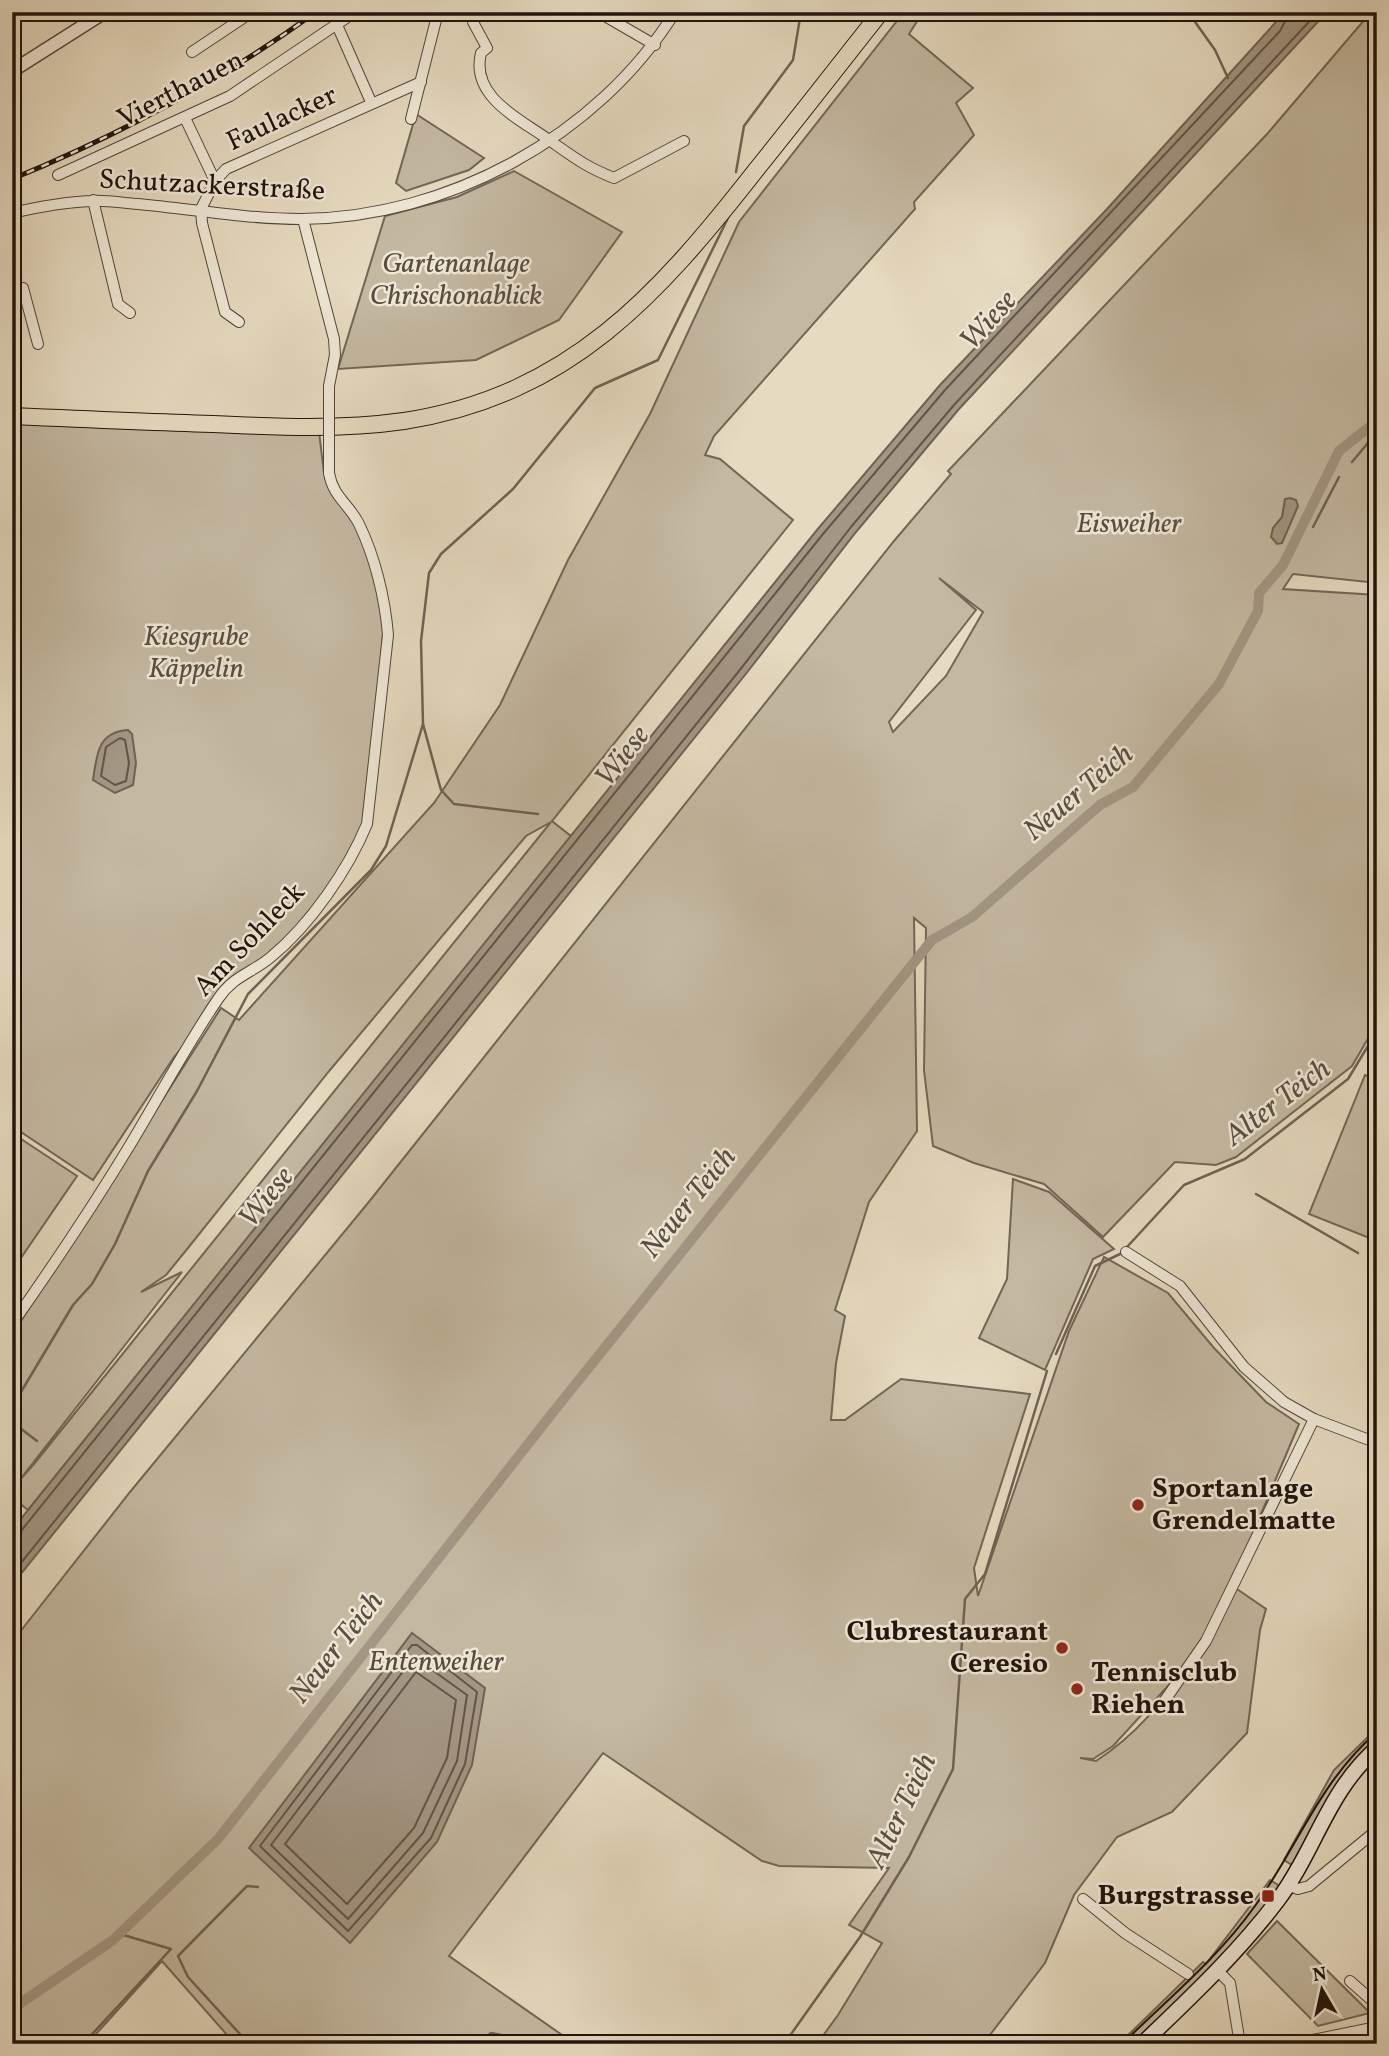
<svg xmlns="http://www.w3.org/2000/svg" width="1389" height="2056" font-family="Vollkorn,serif">
<rect width="100%" height="100%" fill="#e6dac0"/>
<filter id="stains"><feTurbulence type="fractalNoise" baseFrequency=".00286" numOctaves="4"/><feColorMatrix values="0 0 0 0 .2 0 0 0 0 .09 0 0 0 0 .02 0 0 0 .5 -.17"/></filter>
<radialGradient id="worn" r=".72"><stop offset=".6" stop-color="#630" stop-opacity="0"/><stop offset="1" stop-color="#630" stop-opacity=".3"/></radialGradient>
<g fill="#c4b8a1" stroke="#726656" stroke-width="2" fill-rule="evenodd">
<path d="M 904,12 L 923,12 L 909,34 L 973,88 L 956,103 L 974,135 L 914,202 L 915,209 L 714,436 L 705,455 L 720,459 L 793,520 L 552,821 L 572,837 L 28,1510 L 12,1497 L 12,1335 L 221,1008 L 239,1020 L 434,803 L 500,705 L 568,560 L 650,414 L 739,222 ZM 551,822 L 34,1464 L 18,1482 L 182,1272 L 141,1292 L 166,1275 L 188,1248 L 330,1070 L 526,836 Z"/>
<path d="M 1371,12 L 1377,12 L 1377,583 L 1293,574 L 1283,589 L 1377,595 L 1377,1023 L 1352,1066 L 1236,1157 L 1216,1165 L 1175,1162 L 1103,1237 L 1044,1184 L 974,1163 L 933,1146 L 924,1070 L 926,928 L 914,918 L 917,1131 L 869,1202 L 835,1310 L 845,1316 L 836,1363 L 831,1420 L 845,1420 L 901,1379 L 1030,1394 L 974,1568 L 978,1596 L 1069,1331 L 1104,1257 L 1168,1293 L 1214,1348 L 1266,1402 L 1299,1424 L 1231,1585 L 1266,1609 L 1260,1630 L 1247,1733 L 1172,1812 L 1117,1837 L 1074,1895 L 1045,1963 L 983,2044 L 817,2044 L 838,2015 L 882,1943 L 849,1925 L 889,1868 L 779,1866 L 762,1861 L 603,1753 L 449,1956 L 575,2044 L 235,2044 L 162,1961 L 87,2044 L 12,2044 L 12,1642 L 130,1492 L 368,1203 L 894,541 L 951,474 L 948,471 L 1268,133 ZM 939,578 L 983,612 L 946,676 L 893,732 L 889,722 L 976,610 ZM 1189,1663 C 1163,1702 1136,1735 1096,1761 L 1080,1758 L 1093,1759 L 1113,1746 Z"/>
<path d="M 416,114 L 484,158 L 469,170 L 406,191 L 396,183 Z"/>
<path d="M 514,171 L 622,232 L 559,320 L 476,360 L 338,369 L 385,216 L 457,197 Z"/>
<path d="M 12,422 L 319,432 L 324,473 L 352,513 L 385,607 L 370,805 L 356,852 L 278,950 L 246,971 L 174,1057 L 93,1180 L 12,1126 Z"/>
<path d="M 1365,1075 L 1377,1080 L 1377,1241 L 1309,1214 Z"/>
<path d="M 12,1133 L 77,1176 L 12,1271 Z"/>
<path d="M 1013,1179 L 1049,1192 L 1114,1249 L 1093,1259 L 1045,1370 L 979,1338 L 1007,1279 Z"/>
<path d="M 1377,1728 L 1377,1742 L 1325,1804 L 1292,1865 L 1284,1860 L 1334,1770 Z"/>
<path d="M 1270,1880 L 1280,1886 L 1276,1893 L 1199,1983 L 1134,2044 L 1119,2044 L 1203,1962 L 1206,1964 Z"/>
<path d="M 1277,1921 L 1370,2013 L 1318,2026 L 1247,1954 Z"/>
</g>
<g fill="#a39683" stroke="#6f6253" stroke-width="2">
<path d="M 1285,12 L 1327,12 L 959,409 L 856,532 L 745,675 L 12,1585 L 12,1530 L 817,530 L 940,385 L 1107,209 Z"/>
<path d="M 1290,498 L 1296,500 L 1298,506 L 1282,543 L 1277,544 L 1271,537 L 1273,528 L 1282,517 L 1285,499 Z"/>
<path d="M 128,730 L 132,734 L 136,763 L 133,785 L 115,793 L 93,780 C 97,755 97,732 128,730 Z"/>
<path d="M 412,1633 L 485,1688 L 472,1765 L 437,1842 L 350,1943 L 249,1848 Z"/>
</g>
<g fill="none" stroke-linecap="round" stroke-linejoin="round">
<g stroke="#625448" stroke-width="2">
<path d="M 120,738 L 125,740 L 129,763 L 126,781 L 115,785 L 101,776 L 106,747 Z"/>
<path d="M 12,1534 L 21,1531 L 823,534 L 945,390 L 1280,31 L 1290,12"/>
<path d="M 12,1574 L 739,671 L 851,527 L 954,405 L 1318,12"/>
<path d="M 412,1645 L 417,1645 L 477,1692 L 465,1764 L 431,1838 L 348,1931 L 260,1846 Z"/>
<path d="M 414,1657 L 467,1695 L 457,1761 L 423,1833 L 348,1919 L 271,1845 Z"/>
<path d="M 416,1672 L 456,1700 L 447,1758 L 414,1828 L 347,1904 L 285,1844 Z"/>
</g>
<g stroke="#6f6253" stroke-width="2.5">
<path d="M 1188,12 L 1215,50 L 1228,78"/>
<path d="M 736,172 L 744,126 L 793,60 L 801,12"/>
<path d="M 1352,462 L 1377,432"/>
<path d="M 1313,527 L 1339,477"/>
<path d="M 1284,563 L 1288,560"/>
<path d="M 538,814 L 454,804 L 441,790 L 423,724 L 421,641 L 429,573 L 441,554 L 513,489 L 595,388 L 658,360 L 729,216"/>
<path d="M 1256,1194 L 1358,1253"/>
<path d="M 1127,1247 L 1184,1185 L 1245,1159 L 1348,1079 L 1377,1031"/>
<path d="M 1056,1354 L 1095,1266 L 1120,1254"/>
<path d="M 12,1407 L 73,1305 L 92,1284 L 115,1244 L 148,1171 L 197,1091 L 248,994 L 371,870 L 386,846 L 423,724"/>
<path d="M 12,1422 L 37,1441"/>
<path d="M 83,2044 L 171,1949 L 120,1934"/>
<path d="M 249,2044 L 188,1977 L 178,1956 L 247,1886 L 258,1887"/>
<path d="M 478,2044 L 491,2033 L 511,2037 L 520,2044"/>
<path d="M 784,2044 L 860,1937 L 909,1857 L 953,1769 L 965,1599 L 985,1574 L 1047,1371"/>
</g>
<path stroke="#a39683" stroke-width="10" d="M 12,2009 L 113,1940 L 218,1839 L 554,1411 L 932,940 L 972,917 L 1100,805 L 1133,787 L 1219,684 L 1258,611 L 1259,593 L 1283,565 L 1339,451 L 1377,421"/>
<defs>
<g id="minor">
<path d="M 598,12 L 655,45"/>
<path d="M 473,22 L 487,48 L 481,53 C 470,97 520,119 549,140 C 575,158 584,166 614,178 L 684,141"/>
<path d="M 337,25 L 371,102"/>
<path d="M 192,52 L 252,12"/>
<path d="M 185,118 L 215,181"/>
<path d="M 411,119 L 438,12"/>
<path d="M 58,175 L 230,96 L 355,12"/>
<path d="M 93,200 L 118,304 L 130,313"/>
<path d="M 12,213 C 38,207 64,202 91,201 C 106,200 123,203 138,204 C 192,209 247,219 301,219 C 448,218 598,136 675,12"/>
<path d="M 303,219 L 334,339 L 335,355 L 329,386"/>
<path d="M 12,291 L 23,288 L 38,344"/>
<path d="M 239,322 L 225,312 L 202,223 L 201,209 L 215,181 L 226,169 L 421,82"/>
<path d="M 1126,1252 L 1180,1286 L 1244,1367 L 1284,1402 L 1314,1419 L 1377,1443"/>
<path d="M 12,1324 C 53,1266 93,1206 130,1145 C 159,1097 186,1046 218,999 C 233,976 252,973 271,957 C 310,925 348,870 367,824 L 388,635 C 385,598 375,557 359,524 C 349,504 333,497 329,473"/>
<path d="M 1163,1703 L 1206,1641 L 1314,1419"/>
<path d="M 1287,1885 L 1298,1889 L 1309,1886 L 1377,1830"/>
<path d="M 1083,1899 L 1125,1933 L 1188,1974"/>
<path d="M 1218,1971 L 1230,1983 L 1240,2044"/>
<path d="M 1350,1981 L 1377,2005"/>
<path d="M 1353,2032 L 1356,2044"/>
<path d="M 1293,2044 L 1377,2027"/>
</g>
<path id="tertiary" d="M 12,71 L 105,12"/>
<path id="secondary" d="M 1142,2044 C 1190,1998 1238,1953 1278,1900 C 1316,1849 1327,1792 1377,1748"/>
<path id="primary" d="M 12,416 C 79,419 146,422 213,424 C 277,427 341,430 404,421 C 570,395 658,295 756,170 C 798,118 839,65 881,12"/>
</defs>
<use href="#minor" stroke="#524539" stroke-width="12"/>
<use href="#tertiary" stroke="#524539" stroke-width="15"/>
<use href="#secondary" stroke="#20130c" stroke-width="17"/>
<use href="#primary" stroke="#20130c" stroke-width="18"/>
<use href="#minor" stroke="#efe7d6" stroke-width="10"/>
<use href="#tertiary" stroke="#efe7d6" stroke-width="12"/>
<use href="#secondary" stroke="#efe7d6" stroke-width="14"/>
<use href="#primary" stroke="#e6dac0" stroke-width="16"/>
<path stroke="#20130c" stroke-width="2" d="M 1122,2044 C 1168,1999 1217,1959 1255,1906 C 1299,1845 1319,1782 1377,1732"/>
<defs>
<path id="rail" d="M 12,179 C 119,135 222,80 316,12"/>
</defs>
<use href="#rail" stroke="#20130c" stroke-width="5"/>
<use href="#rail" stroke="#efe7d6" stroke-width="2.5" stroke-dasharray="8" stroke-linecap="butt"/>
<defs>
<path id="minor-bridge" d="M 329,386 L 329,473"/>
</defs>
<use href="#minor-bridge" stroke="#524539" stroke-width="12" stroke-linecap="butt"/>
<use href="#minor-bridge" stroke="#efe7d6" stroke-width="10"/>
</g>
<g fill="#8f2418" stroke="#efe7d6" stroke-width="2.5">
<circle cx="1138" cy="1505" r="7"/>
<circle cx="1062" cy="1648" r="7"/>
<circle cx="1077" cy="1689" r="7"/>
<rect x="1261" y="1889" width="14" height="14" rx="3.5"/>
</g>
<g text-anchor="middle" dominant-baseline="central" stroke-width="5" stroke-linejoin="round" paint-order="stroke">
<g font-size="28" fill="#20130c" stroke="#efe7d6">
<text transform="translate(181 90) rotate(-27)">Vierthauen</text>
<text transform="translate(282 119) rotate(-25)">Faulacker</text>
<text transform="translate(212 186) rotate(3)">Schutzackerstraße</text>
<text transform="translate(250 940) rotate(-46)">Am Sohleck</text>
</g>
<g font-size="28" font-style="italic" fill="#594d40" stroke="#efe7d6">
<text x="456" y="264">Gartenanlage<tspan x="456" dy="32">Chrischonablick</tspan></text>
<text x="1129" y="524">Eisweiher</text>
<text x="196" y="637">Kiesgrube<tspan x="196" dy="32">Käppelin</tspan></text>
<text x="436" y="1662">Entenweiher</text>
</g>
<g font-size="28" font-weight="bold" fill="#20130c" stroke="#efe7d6" text-anchor="start">
<text x="1152" y="1489">Sportanlage<tspan x="1152" dy="32">Grendelmatte</tspan></text>
<text x="1048" y="1632" text-anchor="end">Clubrestaurant<tspan x="1048" dy="32">Ceresio</tspan></text>
<text x="1091" y="1673">Tennisclub<tspan x="1091" dy="32">Riehen</tspan></text>
<text x="1254" y="1896" text-anchor="end">Burgstrasse</text>
</g>
<g font-size="30" font-style="italic" fill="#5b4e42" stroke="#efe7d6">
<text transform="translate(989 321) rotate(-48)">Wiese</text>
<text transform="translate(623 757) rotate(-52)">Wiese</text>
<text transform="translate(1079 793) rotate(-40)">Neuer Teich</text>
<text transform="translate(1278 1103) rotate(-37)">Alter Teich</text>
<text transform="translate(267 1198) rotate(-51)">Wiese</text>
<text transform="translate(689 1203) rotate(-51)">Neuer Teich</text>
<text transform="translate(337 1648) rotate(-52)">Neuer Teich</text>
<text transform="translate(902 1811) rotate(-64)">Alter Teich</text>
</g>
</g>
<rect width="1389" height="2056" fill="none" stroke="#e6dac0" stroke-width="42"/>
<rect x="14" y="14" width="1361" height="2028" fill="none" stroke="#20130c" stroke-width="3.5"/>
<rect x="21" y="21" width="1347" height="2014" fill="none" stroke="#20130c" stroke-width="2"/>
<g transform="translate(1322 1990) rotate(351)" stroke="#efe7d6" stroke-width="5" paint-order="stroke">
<path d="M0-5L12 26L0 18L-12 26Z" fill="#20130c"/>
<text y="-10" font-size="19" font-weight="bold" text-anchor="middle" fill="#20130c">N</text>
</g>
<rect width="100%" height="100%" filter="url(#stains)"/>
<rect width="100%" height="100%" fill="url(#worn)"/>
</svg>
